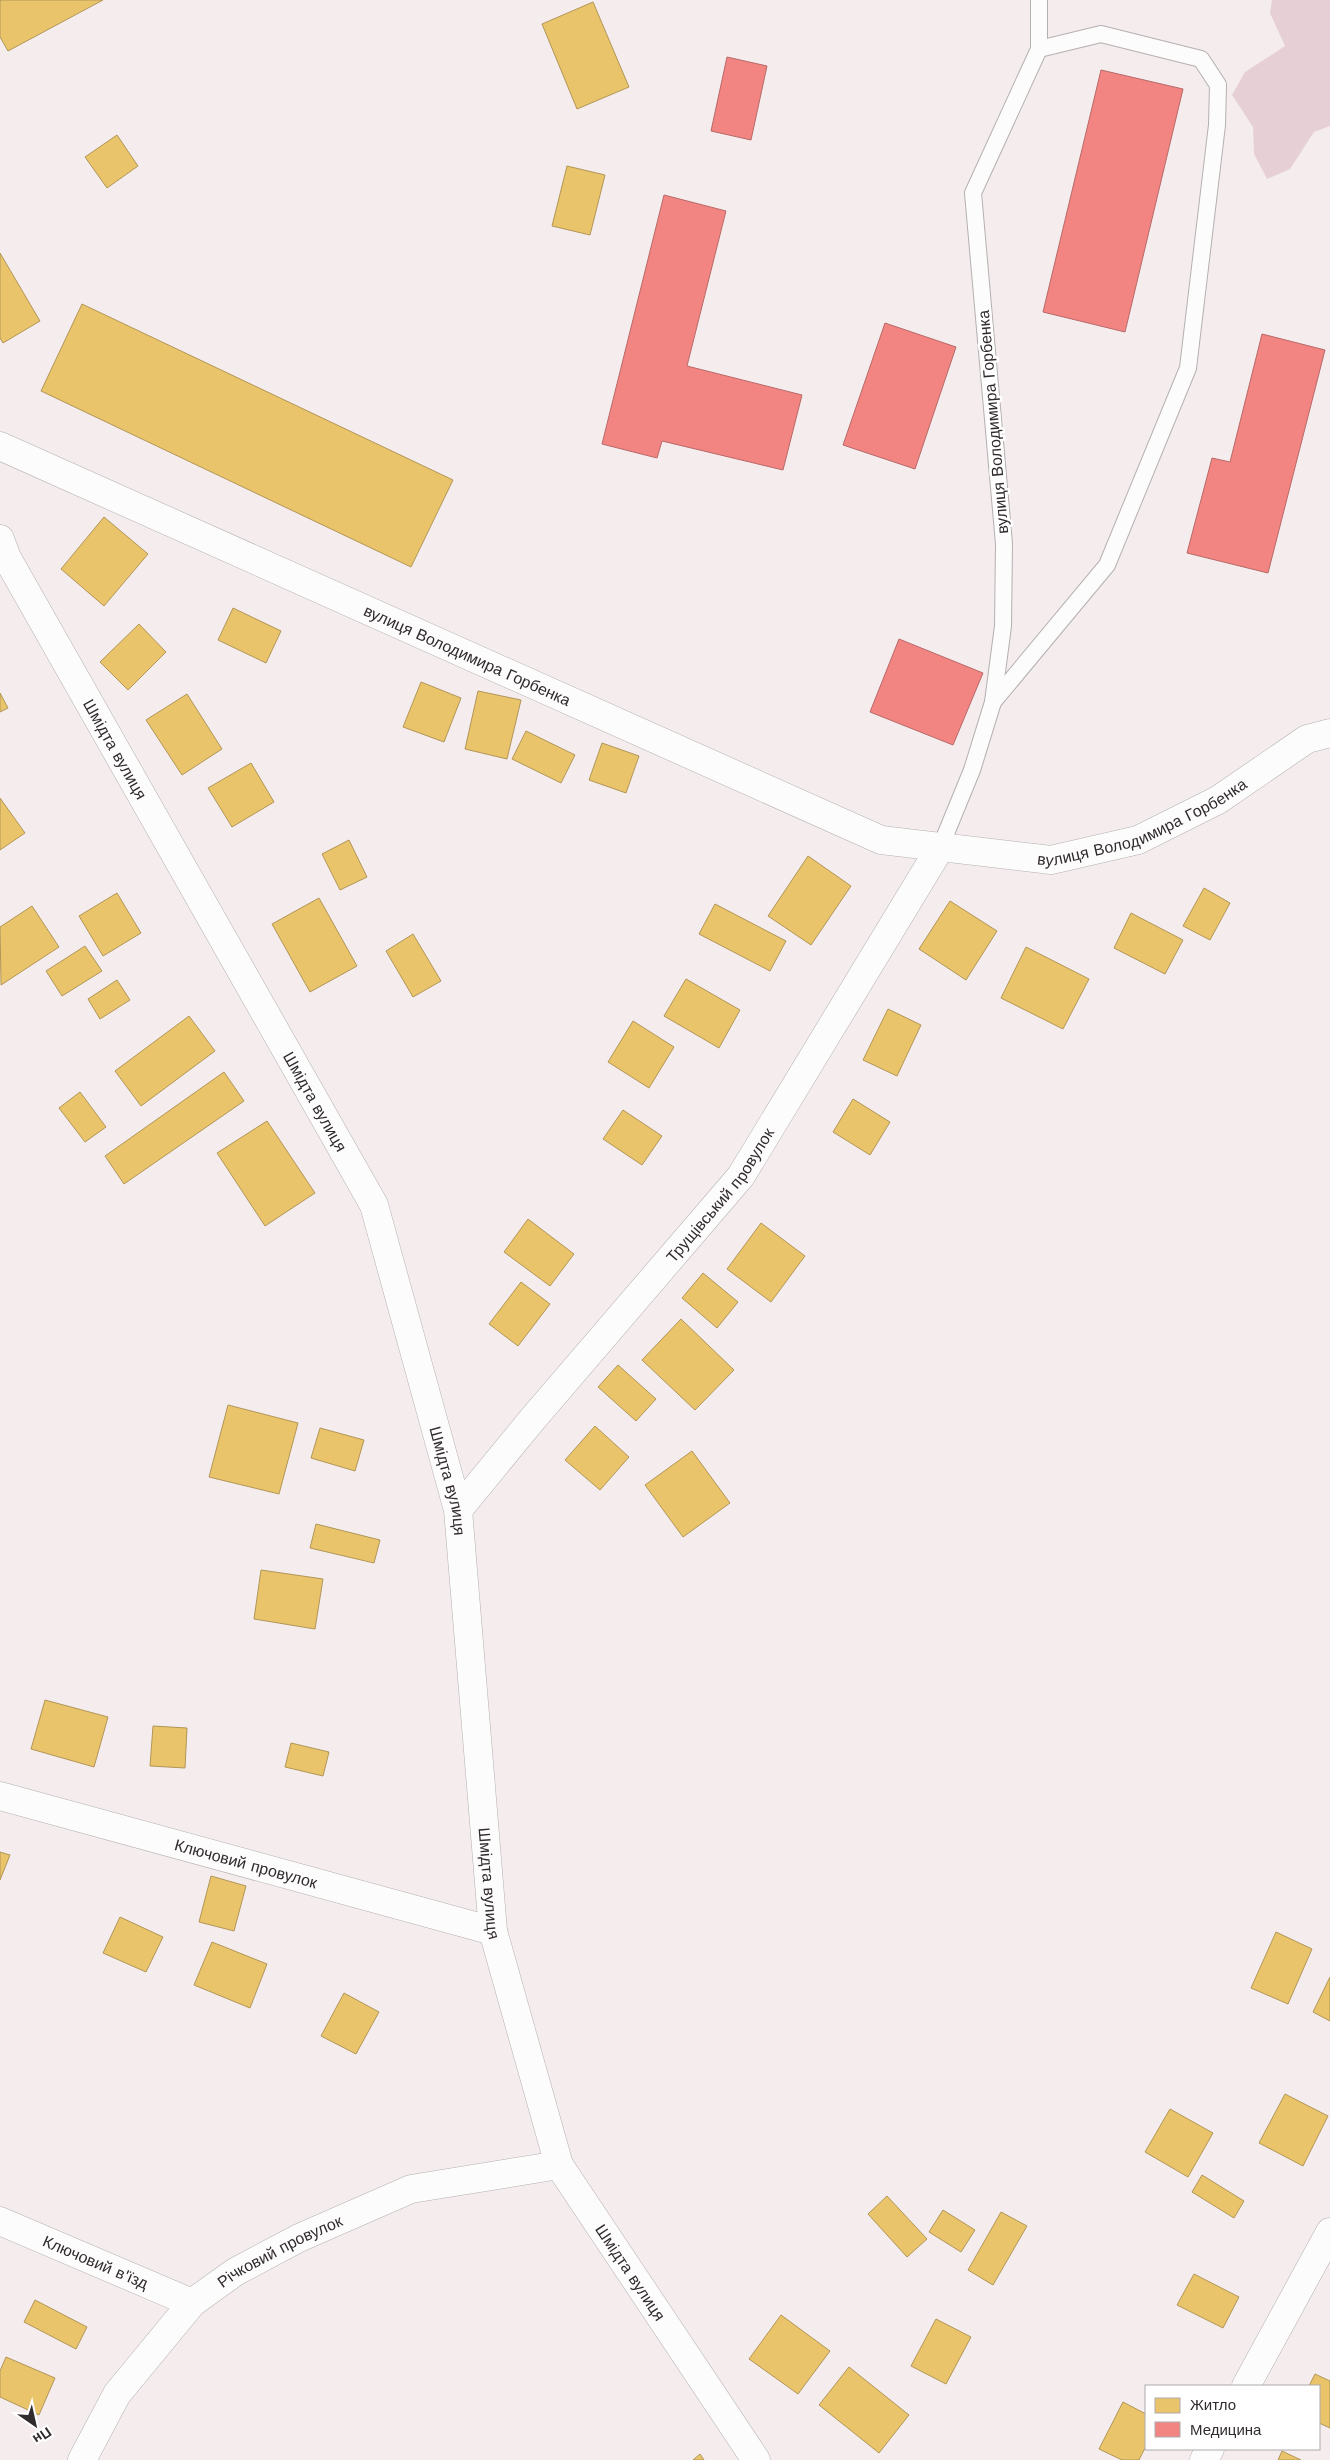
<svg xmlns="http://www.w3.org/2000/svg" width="1330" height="2460" font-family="'Work Sans',sans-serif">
<rect width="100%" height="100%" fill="#f4eced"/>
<path fill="#e6d0d6" d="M 1272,0 L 1330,0 L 1330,126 L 1314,132 L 1290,169 L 1267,179 L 1254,154 L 1253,127 L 1232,95 L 1245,72 L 1285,46 L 1270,13 Z"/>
<g fill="#e9c46a" stroke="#b29658">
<path d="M 0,0 L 103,0 L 8,51 L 0,37 Z"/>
<path d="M 593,2 L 629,87 L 577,109 L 542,24 Z"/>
<path d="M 117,135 L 138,166 L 107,188 L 85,157 Z"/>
<path d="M 567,166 L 605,175 L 590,235 L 552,226 Z"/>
<path d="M 0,253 L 40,321 L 3,343 L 0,338 Z"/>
<path d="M 82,304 L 453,480 L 411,567 L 41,391 Z"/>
<path d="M 104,517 L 148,554 L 104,606 L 61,569 Z"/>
<path d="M 233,608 L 281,631 L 266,663 L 218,640 Z"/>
<path d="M 139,624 L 166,652 L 128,690 L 100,662 Z"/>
<path d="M 421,682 L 461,698 L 444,742 L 403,727 Z"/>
<path d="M 478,691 L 521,700 L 507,759 L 465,749 Z"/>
<path d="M 0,693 L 8,708 L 0,712 Z"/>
<path d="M 187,694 L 222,749 L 182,775 L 146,720 Z"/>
<path d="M 526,731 L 575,755 L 561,783 L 512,759 Z"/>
<path d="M 602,743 L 639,756 L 626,793 L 589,780 Z"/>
<path d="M 251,763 L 274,802 L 232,827 L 208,788 Z"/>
<path d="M 0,798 L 25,833 L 0,850 Z"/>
<path d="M 349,840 L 367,877 L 340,890 L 322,854 Z"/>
<path d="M 808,856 L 851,886 L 811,945 L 768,916 Z"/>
<path d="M 1204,888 L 1230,903 L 1210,940 L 1183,926 Z"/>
<path d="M 117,893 L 141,933 L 103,956 L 79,916 Z"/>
<path d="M 319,898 L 357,966 L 310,992 L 272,924 Z"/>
<path d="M 950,901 L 997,931 L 966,980 L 919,949 Z"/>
<path d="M 715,904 L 786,941 L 770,971 L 699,934 Z"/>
<path d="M 32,906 L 59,947 L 1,985 L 0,927 Z"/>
<path d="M 1131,913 L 1183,940 L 1165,974 L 1114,948 Z"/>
<path d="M 413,934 L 441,981 L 413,997 L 386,951 Z"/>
<path d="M 85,946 L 102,971 L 62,996 L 46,971 Z"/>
<path d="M 1026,947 L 1089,979 L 1063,1029 L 1001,998 Z"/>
<path d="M 686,979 L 740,1010 L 719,1048 L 664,1016 Z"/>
<path d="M 117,980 L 130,1000 L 100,1019 L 88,999 Z"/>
<path d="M 888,1009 L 921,1025 L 897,1076 L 863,1060 Z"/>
<path d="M 189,1016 L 215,1051 L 141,1106 L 115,1071 Z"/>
<path d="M 633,1021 L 674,1047 L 649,1088 L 608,1062 Z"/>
<path d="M 224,1072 L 244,1101 L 124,1184 L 105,1156 Z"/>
<path d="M 80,1092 L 106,1127 L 85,1142 L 59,1108 Z"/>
<path d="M 853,1099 L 890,1122 L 870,1155 L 833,1132 Z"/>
<path d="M 623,1110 L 662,1136 L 642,1165 L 603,1139 Z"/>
<path d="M 267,1121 L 315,1193 L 265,1226 L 217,1153 Z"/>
<path d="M 528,1219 L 574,1254 L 550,1286 L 504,1252 Z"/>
<path d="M 761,1223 L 805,1256 L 771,1302 L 727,1269 Z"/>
<path d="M 703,1273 L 738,1302 L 717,1328 L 682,1298 Z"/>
<path d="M 521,1282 L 550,1304 L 518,1346 L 489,1324 Z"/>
<path d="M 681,1319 L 734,1370 L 695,1410 L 642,1360 Z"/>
<path d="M 618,1365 L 656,1399 L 636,1421 L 598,1387 Z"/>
<path d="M 228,1405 L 298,1423 L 279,1494 L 209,1477 Z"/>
<path d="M 595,1426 L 629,1457 L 600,1490 L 565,1460 Z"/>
<path d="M 320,1428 L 364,1440 L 355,1471 L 311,1458 Z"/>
<path d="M 692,1451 L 730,1503 L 683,1537 L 645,1485 Z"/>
<path d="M 316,1524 L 380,1540 L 374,1563 L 310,1548 Z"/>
<path d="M 261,1570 L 323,1579 L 315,1629 L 254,1619 Z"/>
<path d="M 45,1700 L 108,1717 L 94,1767 L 31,1749 Z"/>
<path d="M 153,1726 L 187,1728 L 185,1768 L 150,1766 Z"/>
<path d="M 291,1743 L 329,1752 L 323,1776 L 285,1767 Z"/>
<path d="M 0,1852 L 10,1855 L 0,1880 Z"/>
<path d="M 211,1876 L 246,1886 L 234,1931 L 199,1922 Z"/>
<path d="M 120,1917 L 163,1937 L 146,1972 L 103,1953 Z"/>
<path d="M 1276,1932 L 1312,1949 L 1288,2004 L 1251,1988 Z"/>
<path d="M 212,1942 L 267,1964 L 250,2008 L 194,1985 Z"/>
<path d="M 1330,1977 L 1330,2021 L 1313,2012 Z"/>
<path d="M 344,1993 L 379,2012 L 356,2054 L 321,2036 Z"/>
<path d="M 1285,2094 L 1328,2116 L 1303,2166 L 1259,2143 Z"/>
<path d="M 1170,2109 L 1213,2133 L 1188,2177 L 1145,2152 Z"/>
<path d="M 1202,2175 L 1244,2201 L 1234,2218 L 1192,2192 Z"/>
<path d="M 887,2196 L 927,2239 L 907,2257 L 868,2214 Z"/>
<path d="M 943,2210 L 975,2230 L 961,2252 L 929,2232 Z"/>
<path d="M 1001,2212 L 1027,2226 L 993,2285 L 968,2270 Z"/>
<path d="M 1194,2274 L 1239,2297 L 1223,2328 L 1177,2305 Z"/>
<path d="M 35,2300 L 87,2327 L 76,2349 L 24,2322 Z"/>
<path d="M 781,2315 L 830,2351 L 798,2394 L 749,2359 Z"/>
<path d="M 936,2319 L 971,2337 L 946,2384 L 911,2366 Z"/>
<path d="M 6,2357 L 55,2378 L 39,2415 L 0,2397 L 0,2371 Z"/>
<path d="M 849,2367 L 909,2415 L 879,2453 L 819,2405 Z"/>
<path d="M 1315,2374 L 1330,2381 L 1330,2428 L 1319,2423 L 1319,2386 L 1309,2386 Z"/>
<path d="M 1123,2402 L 1146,2414 L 1146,2446 L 1139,2460 L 1122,2460 L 1099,2449 Z"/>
<path d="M 1282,2451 L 1301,2460 L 1278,2460 Z"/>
<path d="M 700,2454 L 704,2460 L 693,2460 Z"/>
</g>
<g fill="#f28482" stroke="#b86968">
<path d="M 727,57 L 767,66 L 751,140 L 711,131 Z"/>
<path d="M 1101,70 L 1183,89 L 1125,332 L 1043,312 Z"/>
<path d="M 664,195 L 726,211 L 687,366 L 802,395 L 783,470 L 662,441 L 657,458 L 602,444 Z"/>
<path d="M 885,323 L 956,347 L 915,469 L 843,445 Z"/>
<path d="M 1262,334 L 1325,350 L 1268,573 L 1187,553 L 1212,458 L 1230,462 Z"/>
<path d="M 899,639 L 983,673 L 953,745 L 870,712 Z"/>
</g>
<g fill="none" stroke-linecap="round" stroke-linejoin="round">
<defs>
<g id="service">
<path d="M 993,702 L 1107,565 L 1188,368 L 1217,125 L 1218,85 L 1201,59 L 1101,34 L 1039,49"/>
<path d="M 940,848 L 972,770 L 993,702 L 1003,626 L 1004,544 L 973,193 L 1039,49 L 1039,0"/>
</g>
<g id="minor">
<path id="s1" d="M 0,446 L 881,840 L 1051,860 L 1138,840 L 1218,800 L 1307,739 L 1330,733"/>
<path id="s2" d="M 0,539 L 7,558 L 374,1205 L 458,1510 L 493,1931 L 559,2165 L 756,2460"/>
<path id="s3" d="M 458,1510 L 531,1421 L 741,1176 L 940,848"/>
<path id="s4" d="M 0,1796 L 493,1931"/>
<path id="s5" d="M 0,2221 L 192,2303"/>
<path d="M 1246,2386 L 1330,2232"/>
<path id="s6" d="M 82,2460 L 117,2394 L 192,2303 L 235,2272 L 299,2238 L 411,2189 L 559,2165"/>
<path d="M 1204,2460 L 1210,2449"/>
</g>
</defs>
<use href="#service" stroke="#b5b0b0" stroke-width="18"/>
<use href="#minor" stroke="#b5b0b0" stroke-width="29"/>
<use href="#service" stroke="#fdfcfc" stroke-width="16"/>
<use href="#minor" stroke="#fdfcfc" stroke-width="28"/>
</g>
<g text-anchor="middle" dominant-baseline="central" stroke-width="5" stroke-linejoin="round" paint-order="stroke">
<g font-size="16" fill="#312b2d" stroke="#fff">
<text transform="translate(993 422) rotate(-95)">вулиця Володимира Горбенка</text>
<text stroke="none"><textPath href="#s1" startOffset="512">вулиця Володимира Горбенка</textPath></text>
<text stroke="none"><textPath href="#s2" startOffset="240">Шмідта вулиця</textPath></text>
<text stroke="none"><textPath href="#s1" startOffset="1235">вулиця Володимира Горбенка</textPath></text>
<text stroke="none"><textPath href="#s2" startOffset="645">Шмідта вулиця</textPath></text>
<text stroke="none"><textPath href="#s3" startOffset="410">Трущівський провулок</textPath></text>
<text stroke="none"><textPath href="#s2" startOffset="1050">Шмідта вулиця</textPath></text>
<text stroke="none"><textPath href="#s4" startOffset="255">Ключовий провулок</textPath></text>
<text stroke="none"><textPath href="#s2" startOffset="1455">Шмідта вулиця</textPath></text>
<text stroke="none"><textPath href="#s6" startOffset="295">Річковий провулок</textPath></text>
<text stroke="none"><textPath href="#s5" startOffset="104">Ключовий в'їзд</textPath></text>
<text stroke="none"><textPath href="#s2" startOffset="1875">Шмідта вулиця</textPath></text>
</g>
</g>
<rect x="1145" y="2385" width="175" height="65" fill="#ffffff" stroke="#adaaab"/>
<rect x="1155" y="2398" width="25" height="15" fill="#e9c46a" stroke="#adaaab"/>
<text x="1190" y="2410" font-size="15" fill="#312b2d">Житло</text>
<rect x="1155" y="2422" width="25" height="15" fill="#f28482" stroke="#adaaab"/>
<text x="1190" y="2435" font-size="15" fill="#312b2d">Медицина</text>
<g transform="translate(35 2425) rotate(146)" stroke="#ffffff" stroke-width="4" paint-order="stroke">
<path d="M0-4L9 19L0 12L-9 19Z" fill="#312b2d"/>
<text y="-8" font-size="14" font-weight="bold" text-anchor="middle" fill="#312b2d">Пн</text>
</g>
</svg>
